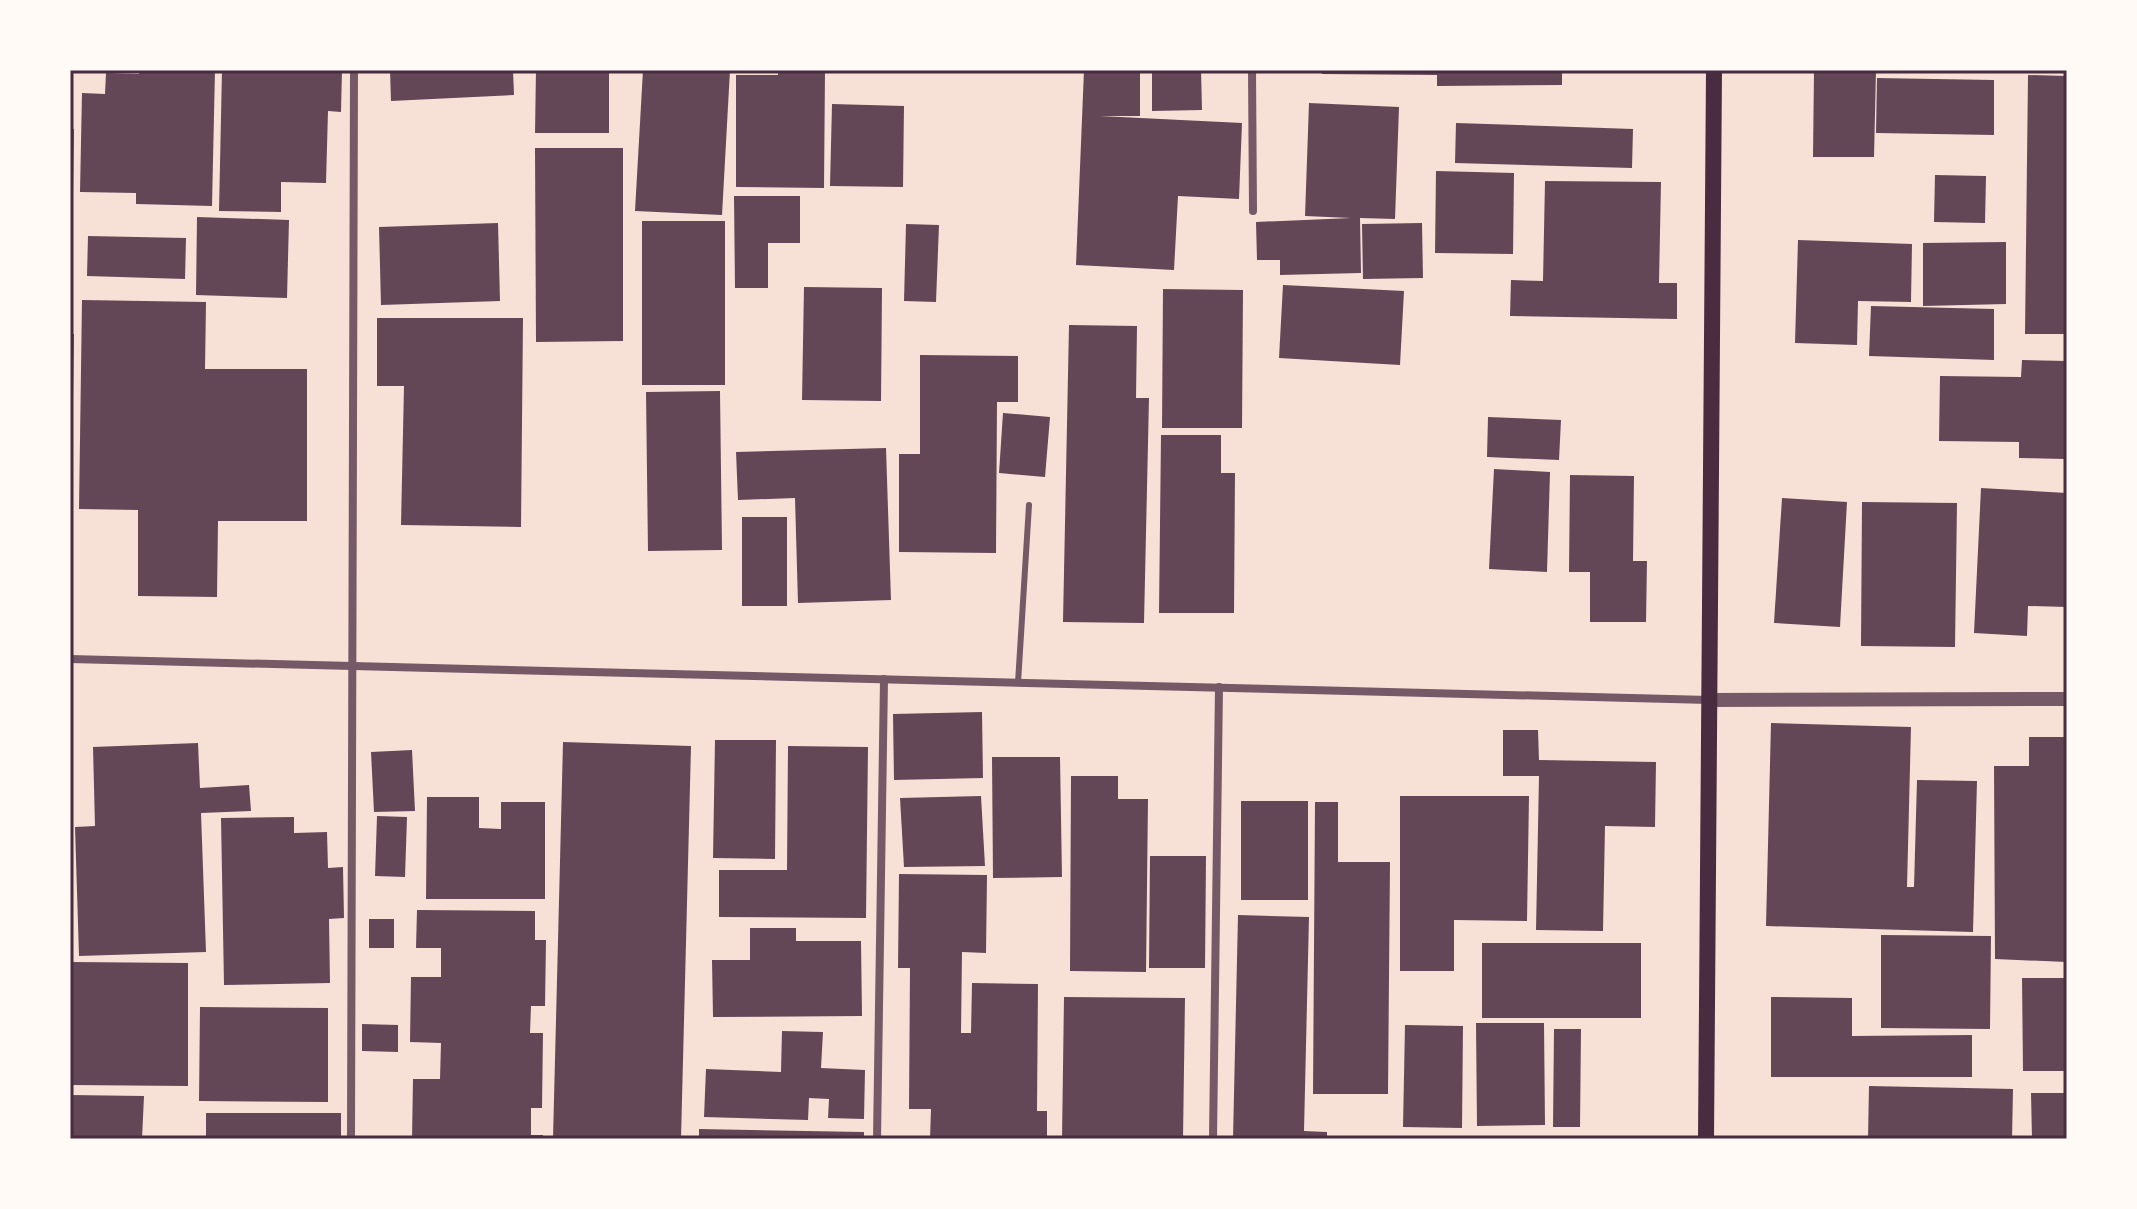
<svg xmlns="http://www.w3.org/2000/svg" width="2137" height="1209" font-family="'Nunito Sans',sans-serif">
<rect width="100%" height="100%" fill="#f7e1d7"/>
<g fill="#644757">
<path d="M 139,70 L 215,70 L 212,206 L 136,204 L 136,193 L 80,192 L 82,93 L 105,94 L 106,73 L 139,74 Z"/>
<path d="M 222,70 L 342,70 L 341,112 L 328,111 L 326,183 L 281,182 L 281,212 L 219,211 Z"/>
<path d="M 390,70 L 513,70 L 514,95 L 391,101 Z"/>
<path d="M 536,70 L 609,70 L 609,133 L 535,133 Z"/>
<path d="M 643,70 L 730,70 L 722,215 L 635,211 Z"/>
<path d="M 778,70 L 825,70 L 824,188 L 736,187 L 736,75 L 778,75 Z"/>
<path d="M 1084,70 L 1140,70 L 1140,116 L 1100,116 L 1242,123 L 1239,199 L 1178,196 L 1174,270 L 1076,265 Z"/>
<path d="M 1152,70 L 1201,70 L 1202,110 L 1152,111 Z"/>
<path d="M 1322,70 L 1562,70 L 1562,85 L 1437,86 L 1437,75 L 1322,74 Z"/>
<path d="M 1814,70 L 1876,70 L 1874,157 L 1813,157 Z"/>
<path d="M 2028,75 L 2067,76 L 2067,334 L 2025,334 Z"/>
<path d="M 1877,78 L 1994,80 L 1994,135 L 1876,133 Z"/>
<path d="M 1309,103 L 1399,107 L 1395,219 L 1360,218 L 1361,273 L 1280,275 L 1280,260 L 1257,260 L 1256,222 L 1351,218 L 1305,216 Z"/>
<path d="M 832,104 L 904,106 L 903,187 L 830,186 Z"/>
<path d="M 1456,123 L 1633,129 L 1632,168 L 1455,163 Z"/>
<path d="M 70,129 L 74,129 L 73,192 L 70,192 Z"/>
<path d="M 535,148 L 623,148 L 623,341 L 536,342 Z"/>
<path d="M 1436,171 L 1514,173 L 1513,254 L 1435,253 Z"/>
<path d="M 1935,175 L 1986,176 L 1985,223 L 1934,222 Z"/>
<path d="M 1545,181 L 1661,182 L 1659,283 L 1677,283 L 1677,319 L 1510,316 L 1511,280 L 1543,281 Z"/>
<path d="M 734,196 L 800,196 L 800,243 L 768,243 L 768,288 L 735,288 Z"/>
<path d="M 197,217 L 289,220 L 287,298 L 196,295 Z"/>
<rect x="642" y="221" width="83" height="164"/>
<path d="M 498,223 L 500,301 L 381,305 L 379,227 Z"/>
<path d="M 1422,223 L 1423,278 L 1363,279 L 1362,224 Z"/>
<path d="M 906,224 L 939,225 L 936,302 L 904,301 Z"/>
<path d="M 88,236 L 186,238 L 185,279 L 87,276 Z"/>
<path d="M 1798,240 L 1912,244 L 1911,302 L 1858,301 L 1857,345 L 1795,343 Z"/>
<path d="M 2006,242 L 2006,304 L 1923,306 L 1923,243 Z"/>
<path d="M 1283,285 L 1404,291 L 1400,365 L 1279,358 Z"/>
<path d="M 804,287 L 882,288 L 881,401 L 802,400 Z"/>
<path d="M 1163,289 L 1243,290 L 1242,428 L 1162,428 Z"/>
<path d="M 82,300 L 206,302 L 205,369 L 307,369 L 307,521 L 218,521 L 217,597 L 138,596 L 138,510 L 79,509 Z"/>
<path d="M 1871,306 L 1994,309 L 1994,360 L 1869,356 Z"/>
<path d="M 377,318 L 523,318 L 521,527 L 401,525 L 404,386 L 377,386 Z"/>
<path d="M 1069,325 L 1137,326 L 1136,398 L 1149,398 L 1144,623 L 1063,622 Z"/>
<path d="M 70,334 L 74,334 L 73,399 L 70,399 Z"/>
<path d="M 920,355 L 1018,356 L 1018,402 L 997,402 L 996,553 L 899,552 L 899,454 L 920,454 Z"/>
<path d="M 2022,360 L 2067,361 L 2065,459 L 2019,458 L 2019,442 L 1939,441 L 1940,376 L 2021,377 Z"/>
<path d="M 720,391 L 722,550 L 648,551 L 646,392 Z"/>
<path d="M 1003,413 L 1050,417 L 1045,477 L 999,473 Z"/>
<path d="M 1488,417 L 1561,420 L 1559,460 L 1487,457 Z"/>
<path d="M 1161,435 L 1221,435 L 1221,473 L 1235,473 L 1234,613 L 1159,613 Z"/>
<path d="M 886,448 L 891,600 L 798,603 L 795,498 L 738,500 L 736,452 Z"/>
<path d="M 1494,469 L 1550,472 L 1547,572 L 1489,569 Z"/>
<path d="M 1570,475 L 1634,476 L 1633,561 L 1647,561 L 1646,622 L 1590,622 L 1590,572 L 1569,572 Z"/>
<path d="M 1981,488 L 2067,493 L 2067,607 L 2028,606 L 2027,636 L 1974,633 Z"/>
<path d="M 1782,498 L 1847,502 L 1840,627 L 1774,623 Z"/>
<path d="M 1862,502 L 1957,503 L 1955,647 L 1861,646 Z"/>
<rect x="742" y="517" width="45" height="89"/>
<path d="M 982,712 L 983,778 L 894,780 L 893,714 Z"/>
<path d="M 1771,723 L 1911,727 L 1907,887 L 1914,887 L 1917,780 L 1977,781 L 1973,932 L 1766,926 Z"/>
<path d="M 1503,730 L 1538,730 L 1539,760 L 1656,762 L 1655,827 L 1605,826 L 1603,931 L 1536,930 L 1539,776 L 1503,776 Z"/>
<path d="M 2029,737 L 2067,737 L 2067,962 L 1995,959 L 1994,766 L 2029,766 Z"/>
<path d="M 715,740 L 776,740 L 775,859 L 713,858 Z"/>
<path d="M 563,742 L 691,746 L 681,1139 L 553,1139 Z"/>
<path d="M 198,743 L 200,788 L 249,785 L 251,811 L 201,813 L 206,952 L 79,956 L 75,827 L 95,826 L 93,747 Z"/>
<path d="M 788,746 L 868,747 L 866,918 L 719,917 L 719,870 L 787,870 Z"/>
<path d="M 412,750 L 415,811 L 374,812 L 371,752 Z"/>
<path d="M 992,757 L 1060,757 L 1062,877 L 993,878 Z"/>
<path d="M 1071,776 L 1118,776 L 1118,799 L 1148,799 L 1146,972 L 1070,971 Z"/>
<path d="M 981,796 L 985,866 L 904,867 L 900,798 Z"/>
<path d="M 1400,796 L 1529,796 L 1527,921 L 1454,920 L 1454,971 L 1400,971 Z"/>
<path d="M 427,797 L 479,797 L 479,828 L 501,829 L 501,802 L 545,802 L 545,899 L 426,899 Z"/>
<rect x="1241" y="801" width="67" height="99"/>
<path d="M 1315,802 L 1338,802 L 1338,862 L 1390,862 L 1388,1094 L 1313,1094 Z"/>
<path d="M 377,816 L 407,817 L 405,877 L 375,876 Z"/>
<path d="M 294,817 L 294,833 L 327,832 L 328,868 L 343,867 L 344,918 L 329,919 L 330,983 L 224,985 L 221,818 Z"/>
<path d="M 1150,856 L 1206,856 L 1205,968 L 1149,968 Z"/>
<path d="M 899,874 L 987,875 L 986,953 L 962,952 L 961,1033 L 971,1033 L 972,983 L 1038,984 L 1037,1111 L 1047,1111 L 1047,1139 L 930,1139 L 931,1109 L 909,1109 L 910,968 L 898,968 Z"/>
<path d="M 417,910 L 535,911 L 535,940 L 546,940 L 545,1006 L 531,1006 L 530,1033 L 543,1033 L 542,1108 L 531,1108 L 531,1135 L 543,1135 L 543,1139 L 412,1139 L 413,1079 L 440,1079 L 441,1043 L 410,1042 L 411,977 L 441,977 L 441,948 L 416,948 Z"/>
<path d="M 1238,915 L 1309,917 L 1304,1131 L 1327,1132 L 1327,1139 L 1233,1139 Z"/>
<rect x="369" y="919" width="25" height="29"/>
<path d="M 750,928 L 796,928 L 796,941 L 861,941 L 862,1016 L 713,1017 L 712,960 L 750,960 Z"/>
<path d="M 1881,935 L 1991,936 L 1990,1029 L 1881,1028 Z"/>
<rect x="1482" y="943" width="159" height="75"/>
<path d="M 72,962 L 188,963 L 188,1086 L 71,1085 Z"/>
<path d="M 2022,978 L 2067,978 L 2067,1071 L 2023,1071 Z"/>
<path d="M 1064,997 L 1185,998 L 1183,1139 L 1062,1139 Z"/>
<path d="M 1771,997 L 1852,998 L 1852,1036 L 1972,1035 L 1972,1077 L 1771,1077 Z"/>
<path d="M 200,1007 L 328,1008 L 328,1102 L 199,1101 Z"/>
<path d="M 1476,1023 L 1544,1023 L 1545,1125 L 1477,1126 Z"/>
<path d="M 362,1024 L 398,1025 L 398,1052 L 362,1051 Z"/>
<path d="M 1405,1025 L 1463,1026 L 1462,1128 L 1403,1127 Z"/>
<path d="M 1554,1029 L 1581,1029 L 1580,1127 L 1553,1127 Z"/>
<path d="M 782,1031 L 823,1032 L 821,1068 L 865,1070 L 864,1119 L 828,1118 L 829,1099 L 809,1098 L 808,1120 L 704,1117 L 706,1069 L 781,1072 Z"/>
<path d="M 1869,1086 L 2013,1089 L 2012,1139 L 1868,1139 Z"/>
<path d="M 2031,1093 L 2067,1093 L 2067,1139 L 2032,1139 Z"/>
<path d="M 70,1095 L 144,1096 L 142,1139 L 70,1139 Z"/>
<rect x="206" y="1113" width="135" height="26"/>
<path d="M 699,1129 L 864,1132 L 864,1139 L 699,1139 Z"/>
</g>
<g fill="none" stroke-linecap="round" stroke-linejoin="round">
<path stroke="#755966" stroke-width="6" d="M 1018,683 L 1029,505"/>
<g stroke="#755966" stroke-width="8">
<path d="M 1252,70 L 1253,211"/>
<path d="M 70,659 L 1709,700"/>
<path d="M 351,1139 L 354,70"/>
<path d="M 877,1139 L 884,679"/>
<path d="M 1213,1139 L 1219,687"/>
</g>
<path stroke="#755966" stroke-width="14" d="M 1709,700 L 2067,699"/>
<path stroke="#4a2c40" stroke-width="16" d="M 1706,1139 L 1714,70"/>
</g>
<rect width="2137" height="1209" fill="none" stroke="#fffaf5" stroke-width="144"/>
<rect x="72" y="72" width="1993" height="1065" fill="none" stroke="#4a2c40" stroke-width="3"/>
</svg>
